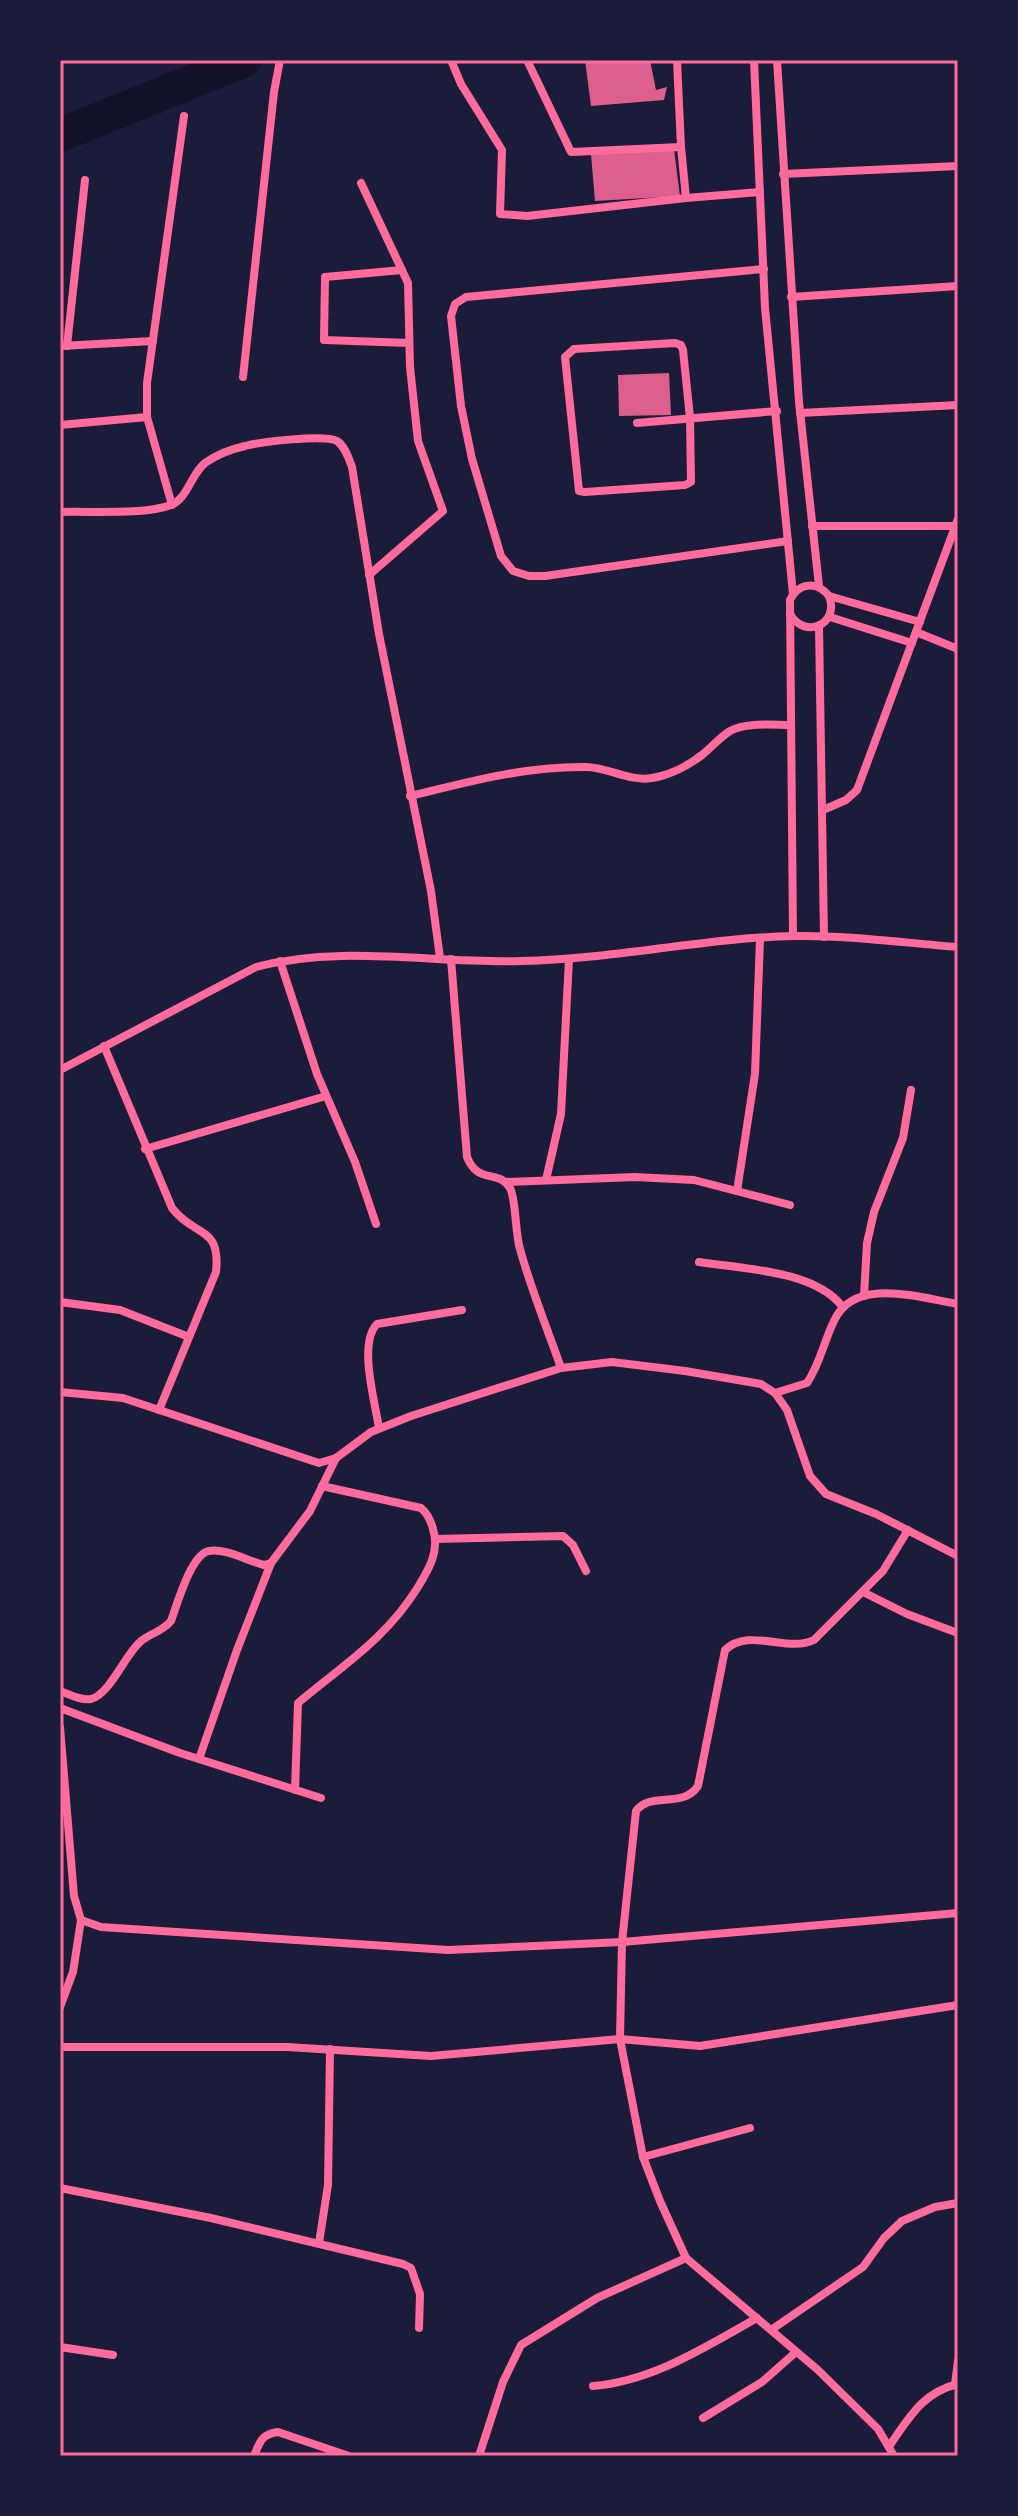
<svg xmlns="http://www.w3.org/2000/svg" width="1018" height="2516" font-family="'Alegreya Sans',sans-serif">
<rect width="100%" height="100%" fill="#1b1b3a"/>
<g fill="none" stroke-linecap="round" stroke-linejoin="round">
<path stroke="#12122b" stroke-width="34" d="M 60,135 L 245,60"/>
</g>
<g fill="#dd5f8e">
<path d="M 585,60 L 650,60 L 656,90 L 667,87 L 664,100 L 591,106 Z"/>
<path d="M 674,149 L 680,196 L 595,201 L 591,154 Z"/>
<path d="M 669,373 L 671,415 L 619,416 L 618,375 Z"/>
</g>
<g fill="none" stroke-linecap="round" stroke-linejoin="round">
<g stroke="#ff6b9d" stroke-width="8">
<path d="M 451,60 L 461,84 L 502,150 L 500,214 L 527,216 L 686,198"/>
<path d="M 527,60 L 571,152 L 681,147"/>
<path d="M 677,60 L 681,147 L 686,198 L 760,192"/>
<path d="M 754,60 L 765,308 L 793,594"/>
<path d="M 777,60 L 799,402 L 819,586"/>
<path d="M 783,174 L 958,166"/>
<path d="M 361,183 L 408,283 L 410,367 L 418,441 L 443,511 L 369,575"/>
<path d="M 764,269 L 466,297 L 455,304 L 451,316 L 461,406 L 472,459 L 501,556 L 513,571 L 529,576 L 545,576 L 788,541"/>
<path d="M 402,270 L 325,277 L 324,340 L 409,343"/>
<path d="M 791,297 L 958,286"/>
<path d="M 675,343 L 681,345 L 683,350 L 690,418 L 691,482 L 685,485 L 585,492 L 579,491 L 565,357 L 574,349 Z"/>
<path d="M 60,346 L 153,341"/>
<path d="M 67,346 L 85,180"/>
<path d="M 243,377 L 274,92 L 280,60"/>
<path d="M 800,413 L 958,405"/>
<path d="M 637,423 L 777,411"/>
<path d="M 60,425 L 147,417"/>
<path d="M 172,505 L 147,417 L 147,383 L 184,116"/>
<path d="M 60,512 C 89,511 146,515 171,505 C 188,498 191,474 205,463 C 216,455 232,449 245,446 C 260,442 324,434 337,441 C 345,446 349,459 352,467 L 379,634 L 431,891 L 440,958"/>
<path d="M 812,526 L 955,526"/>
<path d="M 790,614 C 805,640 840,624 829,596"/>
<path d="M 830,617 L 912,643"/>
<path d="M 819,626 L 824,937"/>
<path d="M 916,632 L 958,649"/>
<path d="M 410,796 C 468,782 525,766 586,767 C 608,767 630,782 652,778 C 669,775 688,766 702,755 C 711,748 720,737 730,731 C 746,722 773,725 791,725"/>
<path d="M 823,810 L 846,800 L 857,790 L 958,519"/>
<path d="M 793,936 L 790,600 C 799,582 817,581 829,596 L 920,622"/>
<path d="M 451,959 L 467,1157 C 478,1185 499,1169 510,1188 C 516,1198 515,1233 520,1249 C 531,1289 547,1328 561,1368"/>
<path d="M 280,961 L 317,1074 L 355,1162 L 376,1224"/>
<path d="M 104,1046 L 172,1208 C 195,1238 221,1225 216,1272 L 159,1410"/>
<path d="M 60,1070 L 256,967 C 343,944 434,964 522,961 C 614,959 703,938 794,936 C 849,935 904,943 958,947"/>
<path d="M 145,1149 L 326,1096"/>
<path d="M 546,1180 L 561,1114 L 569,959"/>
<path d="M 506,1182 L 635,1177 L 694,1180 L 790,1205"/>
<path d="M 737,1191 L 755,1074 L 760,939"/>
<path d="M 699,1262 C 743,1269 813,1270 842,1306"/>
<path d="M 864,1296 L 867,1243 L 874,1212 L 903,1138 L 911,1090"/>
<path d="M 60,1302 L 120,1310 L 189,1337"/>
<path d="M 60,1392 L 123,1398 L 319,1463 L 336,1458 L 371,1432 L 411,1416 L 561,1368 L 612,1362 L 685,1371 L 761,1384 L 775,1393 L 787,1410 L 810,1476 L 826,1494 L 876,1514 L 958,1556"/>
<path d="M 775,1393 L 807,1383 C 820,1364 824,1341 834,1321 C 854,1276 920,1298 958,1304"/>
<path d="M 379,1428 C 375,1402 358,1343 377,1324 L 462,1310"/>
<path d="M 435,1539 L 563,1536 L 573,1545 L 586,1571"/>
<path d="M 863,1592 L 907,1614 L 955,1632"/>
<path d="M 60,1691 C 69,1694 81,1701 91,1699 C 110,1694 125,1655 140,1642 C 150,1633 162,1632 171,1621 C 177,1605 191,1554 209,1551 C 225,1548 248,1561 264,1565 L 271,1563 L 310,1511 L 336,1458"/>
<path d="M 60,1708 L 180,1753 L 321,1798"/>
<path d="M 60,1727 L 74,1896 L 81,1920 L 101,1927 L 448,1950 L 622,1942 L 958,1913"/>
<path d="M 199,1759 L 237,1650 L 271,1563"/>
<path d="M 295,1790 L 298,1703 C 343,1665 386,1639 418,1587 C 429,1569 440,1551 433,1529 C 431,1521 428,1514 421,1508 L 322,1486"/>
<path d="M 60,2007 L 73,1972 L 81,1920"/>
<path d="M 60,2047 L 287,2047 L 431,2056 L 620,2039 L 700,2046 L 958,2005"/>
<path d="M 643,2157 L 750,2128"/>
<path d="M 60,2188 L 211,2218 L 403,2264 L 411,2268 L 420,2294 L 419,2328"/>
<path d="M 319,2243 L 328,2185 L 330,2049"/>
<path d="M 771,2330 L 863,2267 L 884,2238 L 902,2221 L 935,2207 L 958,2203"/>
<path d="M 60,2347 L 113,2355"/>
<path d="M 955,2384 L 958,2361"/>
<path d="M 593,2386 C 653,2381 705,2347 757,2318"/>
<path d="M 703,2418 L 762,2382 L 796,2352"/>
<path d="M 890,2445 C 909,2418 923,2392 958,2384"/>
<path d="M 254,2456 C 260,2441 262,2434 278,2432 L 349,2456"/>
<path d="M 479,2456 L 503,2382 L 521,2345 L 597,2298 L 686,2258"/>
<path d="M 894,2456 L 878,2429 L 818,2370 L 686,2258 L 660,2201 L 643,2157 L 620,2039 L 622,1942 L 636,1811 C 650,1791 683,1809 698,1786 L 725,1650 C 749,1627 787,1653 814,1640 L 883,1571 L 908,1530"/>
</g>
</g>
<rect width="1018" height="2516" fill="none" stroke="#1b1b3a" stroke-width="124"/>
<rect x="62" y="62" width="894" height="2392" fill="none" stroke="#ff6b9d" stroke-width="3"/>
</svg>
